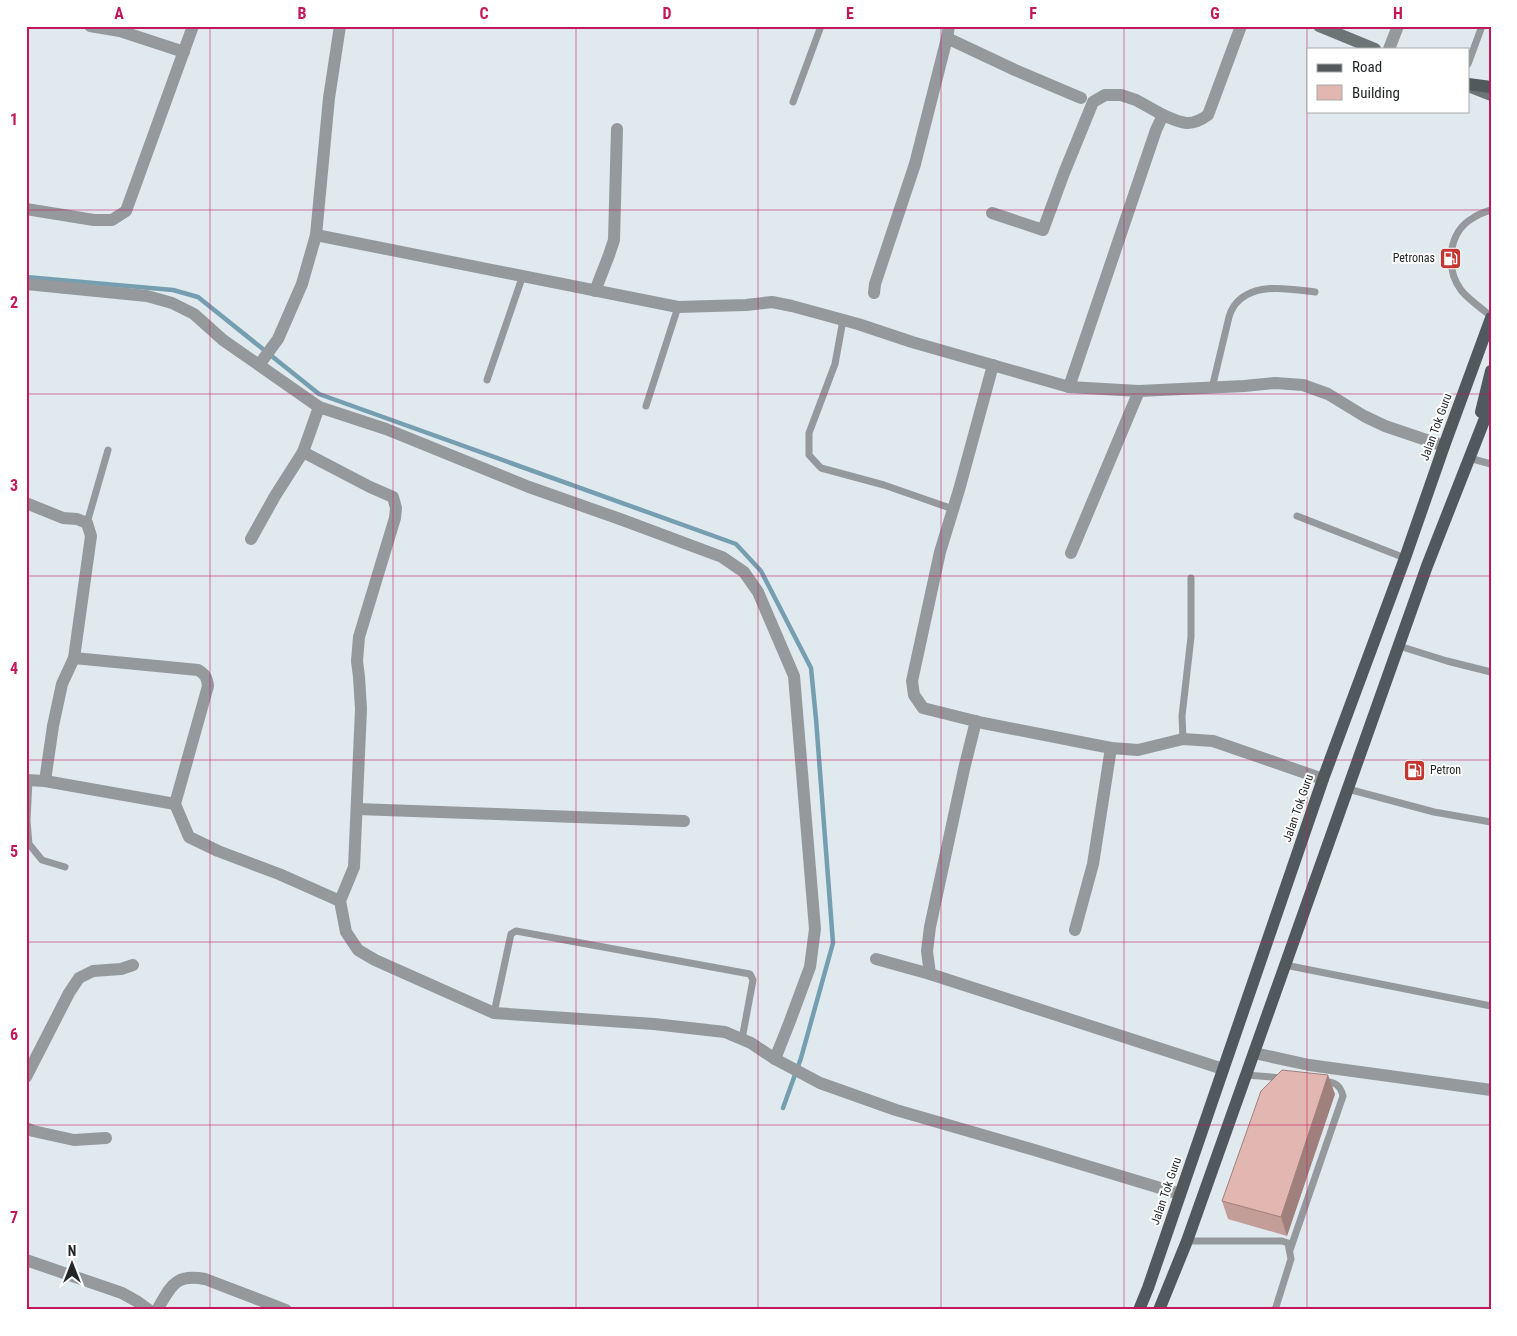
<svg xmlns="http://www.w3.org/2000/svg" width="1517" height="1336" font-family="'Roboto Condensed',sans-serif">
<rect width="100%" height="100%" fill="#dfe9ee"/>
<g fill="none" stroke-linecap="round" stroke-linejoin="round">
<path stroke="#759fb0" stroke-width="4.5" d="M 26,277 L 173,290 L 198,297 L 319,394 L 736,544 L 761,571 L 811,668 L 816,719 L 833,943 L 801,1058 L 783,1108"/>
<g stroke="#95999b" stroke-width="7">
<path d="M 1468,64 L 1482,26"/>
<path d="M 793,102 L 821,26"/>
<path d="M 1491,210 C 1485,212 1478,214 1473,218 C 1448,232 1445,268 1461,290 C 1468,299 1482,309 1491,316"/>
<path d="M 843,320 L 835,364 L 809,433 L 809,455 L 821,468 L 884,485 L 953,509"/>
<path d="M 487,380 L 523,275"/>
<path d="M 1212,388 L 1229,317 C 1230,313 1232,309 1234,306 C 1252,281 1290,289 1315,292"/>
<path d="M 646,406 L 678,307"/>
<path d="M 1469,458 L 1491,464"/>
<path d="M 1297,516 L 1405,558"/>
<path d="M 87,523 L 108,450"/>
<path d="M 1399,646 L 1447,661 L 1491,672"/>
<path d="M 1183,739 L 1182,716 L 1191,637 L 1191,578"/>
<path d="M 29,780 L 27,821 L 29,844 L 42,860 L 65,867"/>
<path d="M 1348,789 L 1434,812 L 1491,822"/>
<path d="M 1285,965 L 1491,1006"/>
<path d="M 494,1013 L 511,934 L 516,931 L 750,974 L 753,980 L 742,1039"/>
<path d="M 1246,1075 L 1283,1078"/>
<path d="M 1187,1241 L 1282,1241 L 1288,1243 L 1291,1259 L 1275,1310"/>
<path d="M 1290,1250 L 1343,1096 C 1340,1083 1333,1082 1321,1081"/>
</g>
<g stroke="#95999b" stroke-width="12">
<path d="M 90,26 L 120,31 L 184,52"/>
<path d="M 947,38 L 1015,70 L 1081,98"/>
<path d="M 1389,49 L 1398,26"/>
<path d="M 26,209 L 94,220 L 112,220 L 126,211 L 193,26"/>
<path d="M 992,213 L 1043,230 L 1064,173 L 1093,102 L 1105,95 L 1121,95 L 1136,100 L 1163,115"/>
<path d="M 316,235 L 678,307 L 746,305 L 772,302 L 792,306 L 858,324 L 912,342 L 1069,387 L 1139,391 L 1244,386 L 1275,383 L 1303,385 L 1328,394 L 1364,416 L 1385,426 L 1444,446"/>
<path d="M 26,284 L 147,296 L 172,303 L 194,314 L 223,340 L 319,407 L 386,429 L 529,487 L 620,519 L 722,557 L 744,572 L 758,592 L 794,676 L 815,929 L 810,967 L 790,1021 L 775,1059"/>
<path d="M 595,291 L 609,255 L 614,240 L 617,129"/>
<path d="M 874,293 L 875,284 L 915,164 L 947,38 L 949,26"/>
<path d="M 259,365 L 278,339 L 302,284 L 316,235 L 329,98 L 340,26"/>
<path d="M 993,365 L 959,490 L 940,552 L 912,681 L 914,695 L 923,708 L 983,723 L 1111,748 L 1138,750 L 1183,739 L 1213,741 L 1323,779"/>
<path d="M 1069,387 L 1156,130 L 1163,115 C 1181,123 1190,128 1208,115 L 1241,26"/>
<path d="M 303,452 L 370,487 L 393,497 L 396,508 L 395,518 L 359,637 L 357,661 L 359,677 L 361,709 L 354,867 L 340,901 L 346,932 L 358,950 L 375,960 L 494,1013 L 654,1024 L 725,1032 L 751,1043 L 775,1059 L 820,1083 L 896,1110 L 1031,1149 L 1180,1194"/>
<path d="M 26,503 L 63,518 L 77,519 L 87,523 L 91,536 L 74,658"/>
<path d="M 251,539 L 275,496 L 303,452 L 319,407"/>
<path d="M 1071,553 L 1139,391"/>
<path d="M 26,780 L 45,781 L 53,726 L 62,684 L 74,658 L 198,670 C 205,674 207,677 208,686 L 175,804 L 189,837 L 218,851 L 279,874 L 340,901"/>
<path d="M 45,781 L 175,804"/>
<path d="M 357,809 L 684,821"/>
<path d="M 1075,930 L 1093,864 L 1111,748"/>
<path d="M 876,959 L 930,974 L 1223,1069"/>
<path d="M 930,974 L 927,951 L 930,927 L 964,769 L 976,721"/>
<path d="M 1254,1053 L 1309,1065 L 1491,1090"/>
<path d="M 26,1077 L 69,993 L 79,978 L 93,971 L 121,969 L 133,965"/>
<path d="M 26,1128 L 33,1131 L 74,1140 L 106,1138"/>
<path d="M 26,1260 L 122,1293 L 138,1302 L 149,1310"/>
<path d="M 157,1310 C 171,1287 174,1273 205,1279 L 286,1310"/>
</g>
<g stroke="#6d7476" stroke-width="12">
<path d="M 1319,26 L 1375,49"/>
<path d="M 1468,86 L 1491,95"/>
</g>
<g stroke="#52595d" stroke-width="12">
<path d="M 1468,84 L 1491,87"/>
<path d="M 1481,412 L 1491,371"/>
<path d="M 1139,1310 L 1148,1288 L 1323,779 L 1405,558 L 1444,446 L 1491,318"/>
<path d="M 1159,1310 L 1187,1241 L 1427,566 L 1491,403"/>
</g>
</g>
<path fill="#c39d98" d="M 1335,1094 L 1287,1236 L 1228,1219 L 1222,1201 Z"/>
<path fill="#9f807c" d="M 1328,1075 L 1335,1094 L 1287,1236 L 1281,1217 Z"/>
<path fill="#e3b7b1" stroke="#9f807c" d="M 1282,1070 L 1328,1075 L 1281,1217 L 1222,1201 L 1261,1091 Z"/>
<path fill="none" stroke="#c2185b" stroke-width="1" stroke-opacity="0.55" d="M 210,26 L 210,1310M 393,26 L 393,1310M 576,26 L 576,1310M 758,26 L 758,1310M 941,26 L 941,1310M 1124,26 L 1124,1310M 1307,26 L 1307,1310M 26,210 L 1491,210M 26,394 L 1491,394M 26,576 L 1491,576M 26,760 L 1491,760M 26,942 L 1491,942M 26,1125 L 1491,1125"/>
<defs>
<symbol id="fuel-square" viewBox="-11 -11 22 22"><rect x="-9" y="-9" width="18" height="18" rx="4" fill="#c3352f" stroke="#fff"/><path d="M-5.5-6h7V0h2V4h1.3V-2.5L3-4.5l.8-.8L6-3V5H2.5V1h-1V6h-7ZM-4.2-4.7v3.2H.2V-4.7Z" fill="#fff"/></symbol>
</defs>
<g fill-rule="evenodd">
<use href="#fuel-square" x="1438" y="246" width="25" height="25"/>
<use href="#fuel-square" x="1402" y="758" width="25" height="25"/>
</g>
<g text-anchor="middle" dominant-baseline="central" stroke-width="4" stroke-linejoin="round" paint-order="stroke">
<g font-size="12" fill="#232728" stroke="#fff" text-anchor="end">
<text x="1435" y="258">Petronas</text>
<text x="1430" y="770" text-anchor="start">Petron</text>
</g>
<g font-size="12" fill="#232728" stroke="#fff">
<text transform="translate(1436 427) rotate(-70)">Jalan Tok Guru</text>
<text transform="translate(1298 808) rotate(-71)">Jalan Tok Guru</text>
<text transform="translate(1166 1191) rotate(-71)">Jalan Tok Guru</text>
</g>
</g>
<rect width="1517" height="1336" fill="none" stroke="#ffffff" stroke-width="55"/>
<rect x="1307" y="48" width="162" height="65" fill="#ffffff" stroke="#a7a9a9"/>
<rect x="1317" y="64" width="25" height="8" fill="#52595d" stroke="#a7a9a9"/>
<text x="1352" y="72" font-size="15" fill="#232728">Road</text>
<rect x="1317" y="85" width="25" height="15" fill="#e3b7b1" stroke="#a7a9a9"/>
<text x="1352" y="98" font-size="15" fill="#232728">Building</text>
<g transform="translate(72 1264)" stroke="#ffffff" stroke-width="4" paint-order="stroke">
<path d="M0-4L9 19L0 12L-9 19Z" fill="#232728"/>
<text y="-8" font-size="14" font-weight="bold" text-anchor="middle" fill="#232728">N</text>
</g>
<rect x="28" y="28" width="1462" height="1280" fill="none" stroke="#c2185b" stroke-width="2"/>
<g font-size="16" text-anchor="middle" font-weight="bold" fill="#c2185b">
<text x="119" y="19">A</text>
<text x="302" y="19">B</text>
<text x="484" y="19">C</text>
<text x="667" y="19">D</text>
<text x="850" y="19">E</text>
<text x="1033" y="19">F</text>
<text x="1215" y="19">G</text>
<text x="1398" y="19">H</text>
<text x="14" y="125">1</text>
<text x="14" y="308">2</text>
<text x="14" y="491">3</text>
<text x="14" y="674">4</text>
<text x="14" y="857">5</text>
<text x="14" y="1040">6</text>
<text x="14" y="1223">7</text>
</g>
</svg>
